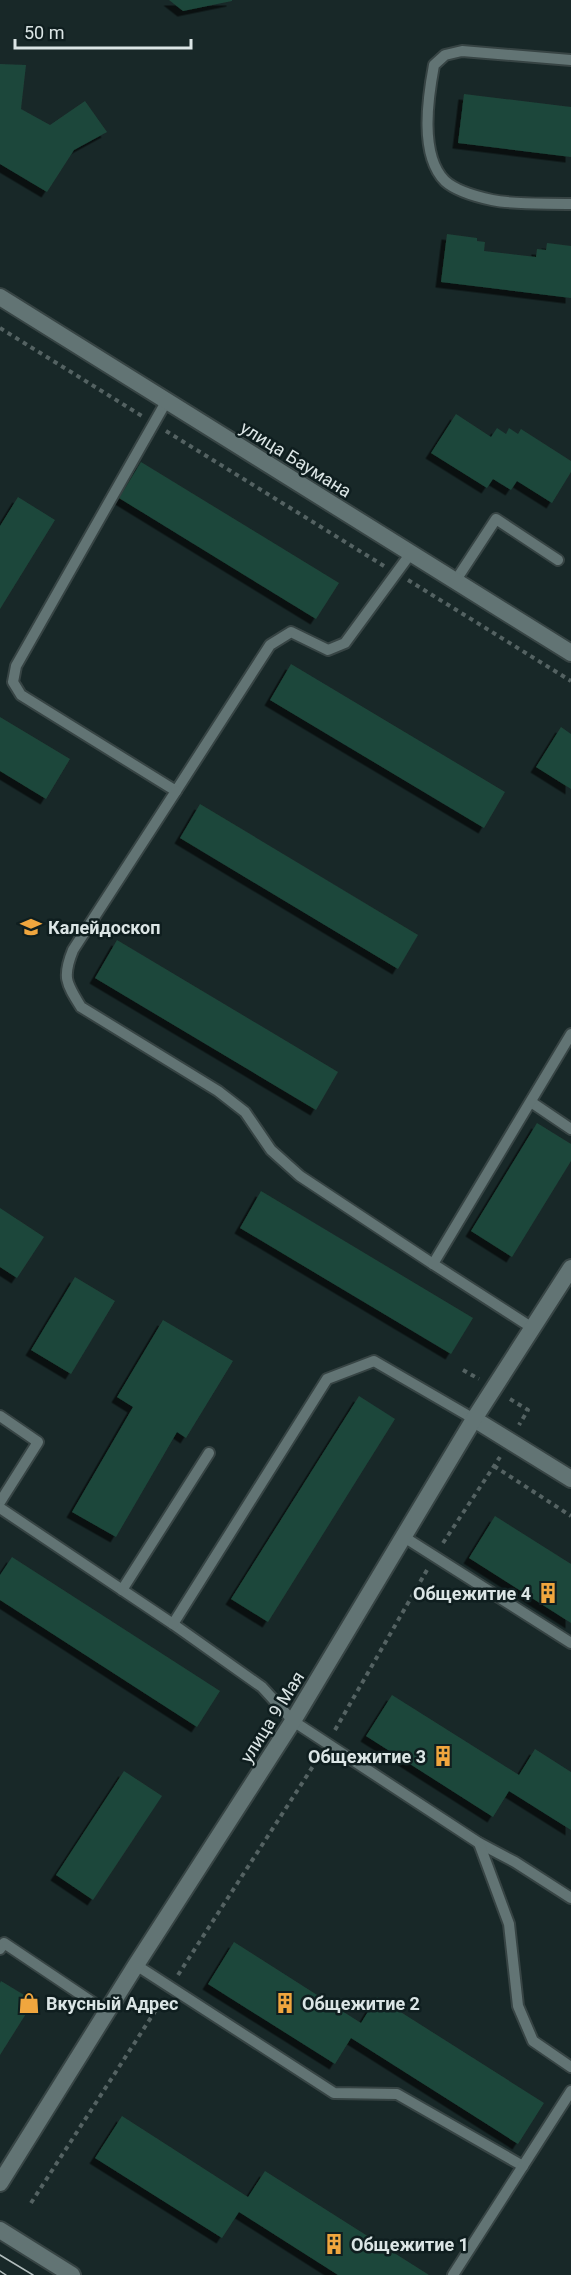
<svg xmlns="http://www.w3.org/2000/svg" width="571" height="2275" font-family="Roboto,sans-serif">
<defs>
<filter id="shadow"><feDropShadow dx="-5.5" dy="5.5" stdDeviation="0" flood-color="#0009"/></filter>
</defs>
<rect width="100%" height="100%" fill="#182828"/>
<g fill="#1e463a" filter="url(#shadow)">
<path d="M 169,0 L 232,0 L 232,1 L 183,11 Z"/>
<path d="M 0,64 L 26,65 L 21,109 L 50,125 L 85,101 L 107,132 L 74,150 L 47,192 L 0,164 Z"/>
<path d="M 464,94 L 571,107 L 571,157 L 458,143 Z"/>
<path d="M 447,234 L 477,238 L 477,241 L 485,242 L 484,251 L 536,257 L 537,249 L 546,250 L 547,243 L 571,246 L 571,298 L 441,282 Z"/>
<path d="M 456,414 L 491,437 L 497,428 L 506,434 L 509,428 L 518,434 L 521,429 L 571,461 L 571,472 L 552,503 L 517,481 L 511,490 L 493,479 L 487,488 L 431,453 Z"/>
<path d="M 141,462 L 339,583 L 316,619 L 119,498 Z"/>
<path d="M 18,497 L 55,520 L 0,609 L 0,526 Z"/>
<path d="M 291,664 L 505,792 L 484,828 L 270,700 Z"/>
<path d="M 0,717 L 70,759 L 46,799 L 0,771 Z"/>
<path d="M 561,727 L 571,734 L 571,789 L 536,767 Z"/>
<path d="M 200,804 L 418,935 L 398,969 L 180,838 Z"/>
<path d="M 117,940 L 338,1072 L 316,1110 L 95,978 Z"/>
<path d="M 537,1123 L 571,1144 L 571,1161 L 512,1257 L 471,1231 Z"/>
<path d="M 261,1191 L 473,1318 L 451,1354 L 240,1228 Z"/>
<path d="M 0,1208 L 44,1237 L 17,1278 L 0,1267 Z"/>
<path d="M 75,1277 L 115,1301 L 71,1374 L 31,1350 Z"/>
<path d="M 163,1320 L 233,1361 L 186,1438 L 177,1432 L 116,1537 L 72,1512 L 133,1407 L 117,1397 Z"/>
<path d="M 359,1396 L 395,1419 L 268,1622 L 231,1599 Z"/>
<path d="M 495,1516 L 571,1564 L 571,1623 L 469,1558 Z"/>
<path d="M 12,1557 L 220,1691 L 197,1727 L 0,1600 L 0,1575 Z"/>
<path d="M 392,1695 L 519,1775 L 535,1749 L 571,1772 L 571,1830 L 509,1791 L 493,1817 L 366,1736 Z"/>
<path d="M 124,1771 L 162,1796 L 93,1900 L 56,1875 Z"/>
<path d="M 234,1942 L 361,2023 L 377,1997 L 544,2103 L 518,2144 L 351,2038 L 335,2064 L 208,1984 Z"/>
<path d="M 1,1981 L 34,2001 L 0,2055 L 0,1983 Z"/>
<path d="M 122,2116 L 248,2197 L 265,2171 L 429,2275 L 338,2275 L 239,2212 L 222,2238 L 95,2158 Z"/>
</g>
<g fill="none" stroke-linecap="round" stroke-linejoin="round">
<defs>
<g id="service">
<path d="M 571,60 L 462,51 L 445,55 L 434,65 C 428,97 419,155 445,181 C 456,191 478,197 492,200 C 517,205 545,203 571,204"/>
<path d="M 166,402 L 16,666 L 13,682 L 21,695 L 176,791 L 270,645 L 291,632 L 328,650 L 345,643 L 411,553"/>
<path d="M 456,580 L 496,519 L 558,560"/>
<path d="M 176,791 L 73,950 C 62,977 66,983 81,1007 L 218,1091 L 245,1112 L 271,1150 L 300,1176 L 433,1264"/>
<path d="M 531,1102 L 571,1129"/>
<path d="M 534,1329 L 433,1264 L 571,1034"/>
<path d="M 0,1416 L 38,1442 L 0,1502"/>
<path d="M 0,1508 L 173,1624 L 262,1687 L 293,1721 L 479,1843 L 515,1862 L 571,1898"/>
<path d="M 404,1537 L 571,1643"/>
<path d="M 122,1590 L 209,1453"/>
<path d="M 173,1624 L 327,1379 L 374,1361 L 474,1419"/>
<path d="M 479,1843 L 509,1924 L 518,2006 L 533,2041 L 571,2067"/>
<path d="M 0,1949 L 4,1943 L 107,2012"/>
<path d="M 136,1965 L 334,2093 L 397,2094 L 523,2166"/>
<path d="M 453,2275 L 571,2091"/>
</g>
<g id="minor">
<path d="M 0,297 L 571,653"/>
<path d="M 474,1419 L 571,1479"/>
<path d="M 0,2183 L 136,1965 L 293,1721 L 474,1419 L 571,1268"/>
</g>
<path id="secondary" d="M 0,2230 L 72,2275"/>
</defs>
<use href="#service" stroke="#374444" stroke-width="14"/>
<use href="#minor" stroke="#374444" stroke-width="20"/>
<use href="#secondary" stroke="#374444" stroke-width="20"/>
<g stroke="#546262" stroke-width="4" stroke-dasharray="4.5 4.5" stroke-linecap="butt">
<path d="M 0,328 L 142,416"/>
<path d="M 166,431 L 384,566"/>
<path d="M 408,580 L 571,681"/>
<path d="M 463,1370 L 479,1379"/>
<path d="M 510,1399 L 528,1410 L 519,1425"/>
<path d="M 494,1466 L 571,1516"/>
<path d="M 443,1543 L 500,1457"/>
<path d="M 335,1730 L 427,1570"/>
<path d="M 178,1975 L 319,1757"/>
<path d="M 31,2203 L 163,1999"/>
</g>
<use href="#service" stroke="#627474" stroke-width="10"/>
<use href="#minor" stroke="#627474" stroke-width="16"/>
<use href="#secondary" stroke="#627474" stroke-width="16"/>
<g stroke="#b2bdbd" stroke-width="1.5">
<path d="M 0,2255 L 33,2275"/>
<path d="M 0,2271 L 6,2275"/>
</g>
</g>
<defs>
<symbol id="school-bare" viewBox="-9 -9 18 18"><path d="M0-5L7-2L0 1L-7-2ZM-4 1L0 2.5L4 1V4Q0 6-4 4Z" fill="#f0a63e" stroke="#0f1e1f" stroke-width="2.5" paint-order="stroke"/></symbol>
<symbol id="building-bare" viewBox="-9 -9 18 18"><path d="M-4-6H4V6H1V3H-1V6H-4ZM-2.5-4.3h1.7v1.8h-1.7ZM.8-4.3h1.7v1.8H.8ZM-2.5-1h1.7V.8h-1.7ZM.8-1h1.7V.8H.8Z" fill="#f0a63e" stroke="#0f1e1f" stroke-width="2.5" paint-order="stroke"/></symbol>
<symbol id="shop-bare" viewBox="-9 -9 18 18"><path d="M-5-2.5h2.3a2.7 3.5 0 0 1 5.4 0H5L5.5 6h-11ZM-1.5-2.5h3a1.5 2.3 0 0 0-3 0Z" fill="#f0a63e" stroke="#0f1e1f" stroke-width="2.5" paint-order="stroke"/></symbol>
</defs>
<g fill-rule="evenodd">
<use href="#school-bare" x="16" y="912" width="30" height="30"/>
<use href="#building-bare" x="533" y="1578" width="30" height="30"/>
<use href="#building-bare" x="428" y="1741" width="30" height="30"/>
<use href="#shop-bare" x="14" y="1988" width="30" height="30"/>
<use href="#building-bare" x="270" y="1988" width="30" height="30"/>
<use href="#building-bare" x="319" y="2229" width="30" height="30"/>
</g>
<g text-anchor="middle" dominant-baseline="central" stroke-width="5" stroke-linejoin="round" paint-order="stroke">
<g font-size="18" fill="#dbe5e5" stroke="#0f1e1f">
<text transform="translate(296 459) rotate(32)">улица Баумана</text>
<text transform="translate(272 1717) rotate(-58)">улица 9 Мая</text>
</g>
<g font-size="18" font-weight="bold" fill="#dbe5e5" stroke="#0f1e1f" text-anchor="start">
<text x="48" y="927">Калейдоскоп</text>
<text x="531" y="1593" text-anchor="end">Общежитие 4</text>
<text x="426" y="1756" text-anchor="end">Общежитие 3</text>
<text x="46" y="2003">Вкусный Адрес</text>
<text x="302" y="2003">Общежитие 2</text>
<text x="351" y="2244">Общежитие 1</text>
</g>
</g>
<path d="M15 39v9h176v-9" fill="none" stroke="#dbe5e5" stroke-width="3"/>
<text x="24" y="39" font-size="18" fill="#dbe5e5" stroke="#0f1e1f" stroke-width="4.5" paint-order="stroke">50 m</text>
</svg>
